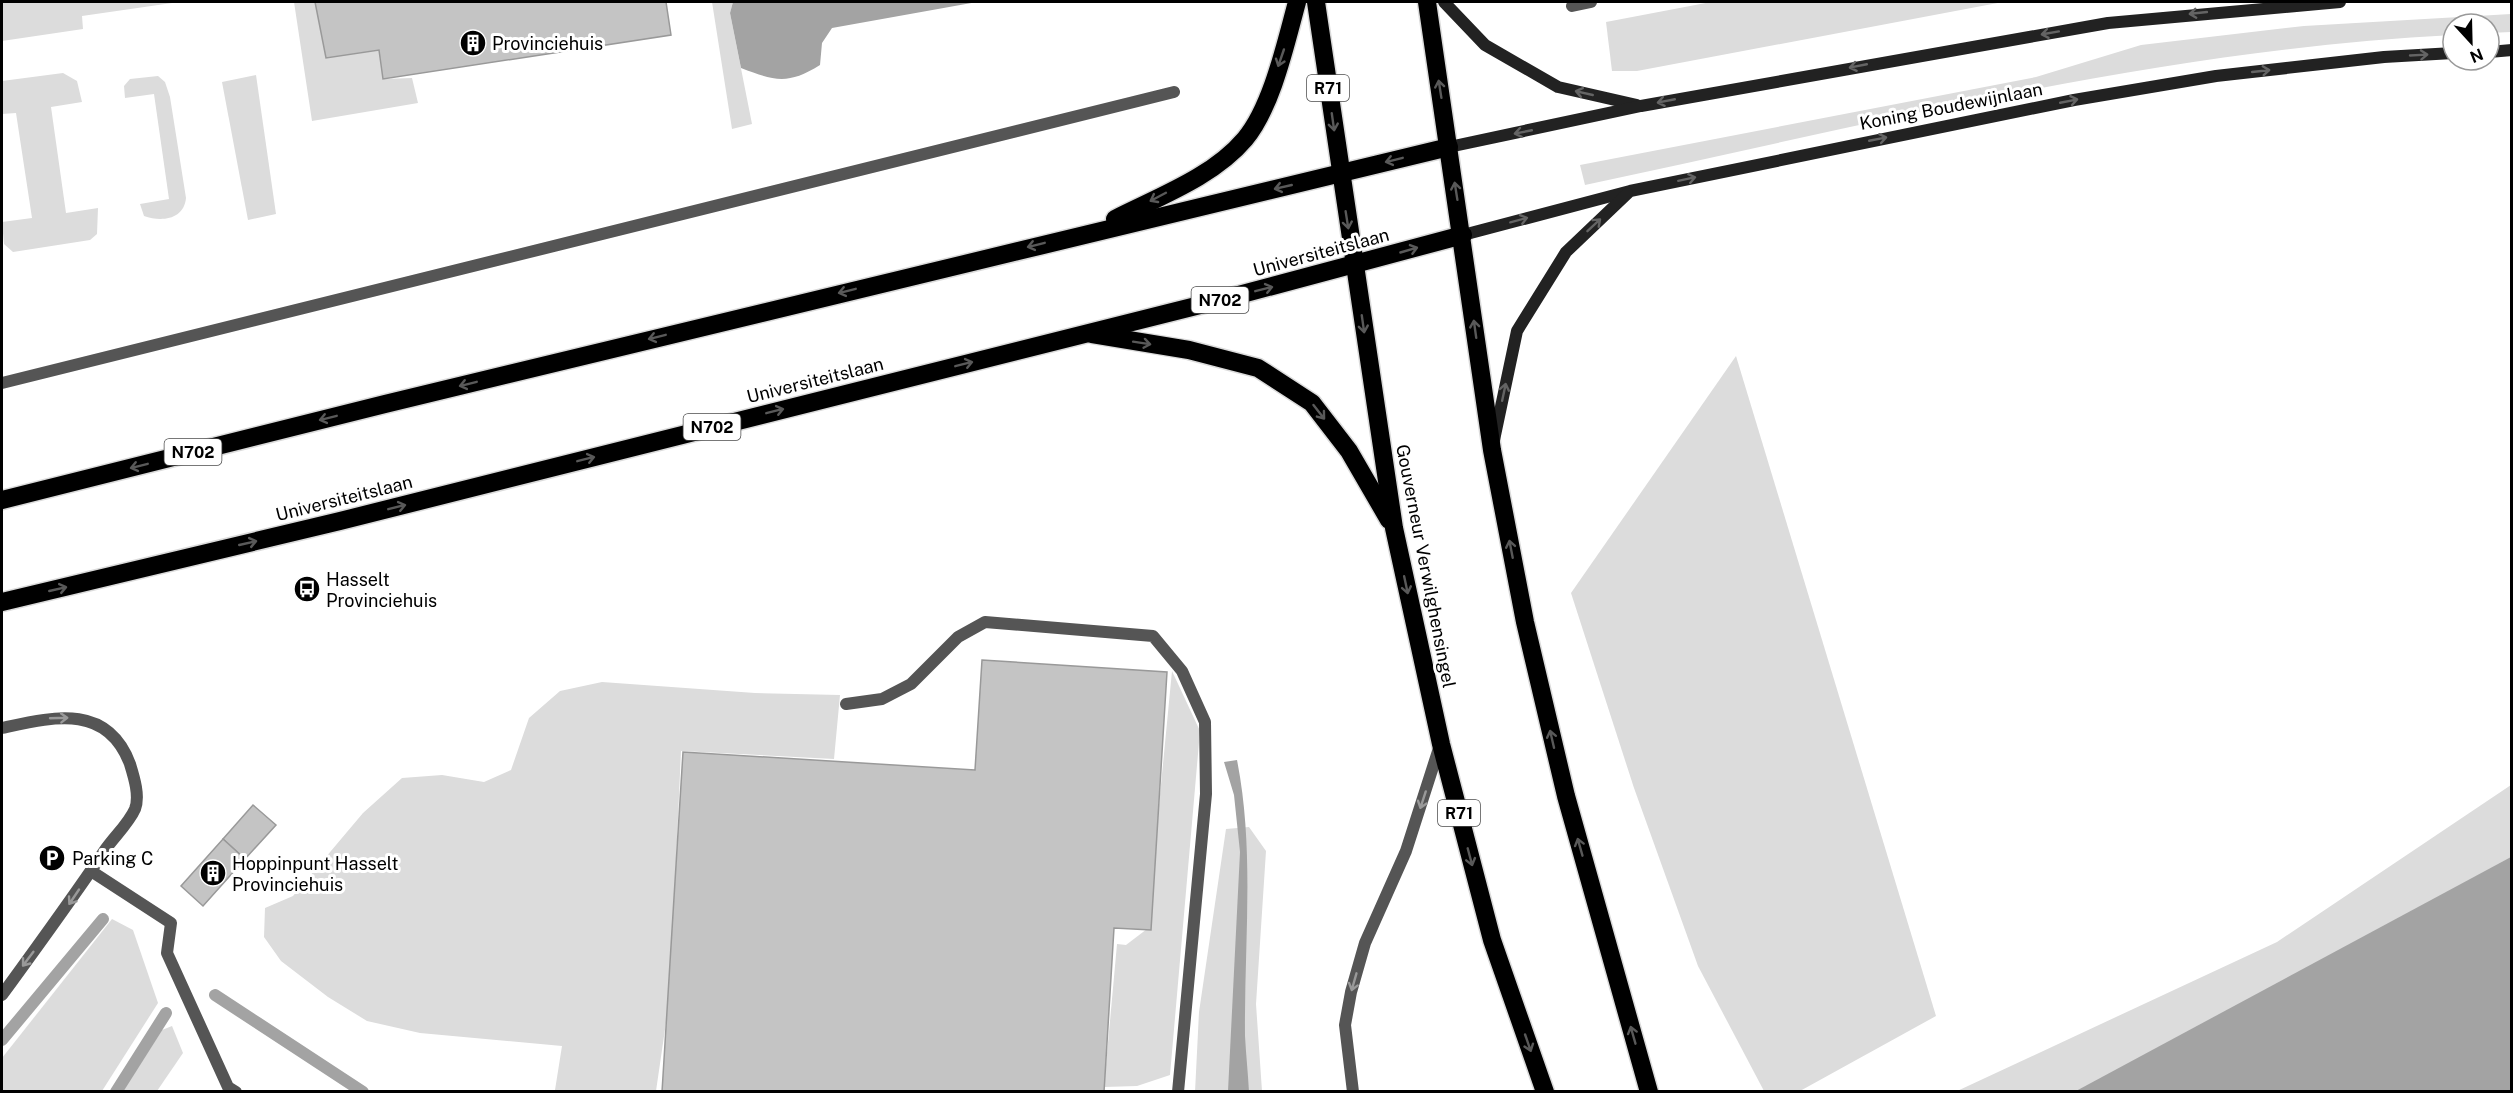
<svg xmlns="http://www.w3.org/2000/svg" width="2513" height="1093" font-family="'Public Sans',sans-serif">
<rect width="100%" height="100%" fill="#fff"/>
<g fill="#dcdcdc">
<path d="M 2,2 L 179,2 L 82,16 L 83,29 L 2,41 Z"/>
<path d="M 294,2 L 315,2 L 326,58 L 379,50 L 383,79 L 412,78 L 418,103 L 312,121 Z"/>
<path d="M 712,2 L 733,2 L 730,13 L 752,124 L 732,129 Z"/>
<path d="M 1711,2 L 2003,2 L 1637,71 L 1612,71 L 1606,22 Z"/>
<path d="M 2511,14 L 2511,32 L 2489,33 L 2489,24 L 2453,24 L 2453,35 C 2159,50 1872,124 1585,185 L 1580,165 L 2036,77 L 2141,45 L 2304,26 Z"/>
<path d="M 63,73 L 77,81 L 82,102 L 51,107 L 66,213 L 98,208 L 97,234 L 90,240 L 13,252 L 4,244 L 2,222 L 32,218 L 16,113 L 2,114 L 2,81 Z"/>
<path d="M 256,75 L 276,214 L 248,220 L 222,82 Z"/>
<path d="M 158,76 L 165,82 L 170,97 L 186,198 C 184,220 161,222 144,216 L 140,204 L 169,199 L 154,94 L 125,98 L 124,86 L 130,79 Z"/>
<path d="M 1736,356 L 1936,1016 L 1800,1091 L 1764,1091 L 1698,966 L 1634,788 L 1571,593 Z"/>
<path d="M 1172,671 L 1200,731 L 1170,1075 L 1137,1086 L 1104,1087 L 1117,944 L 1126,945 L 1147,929 Z"/>
<path d="M 602,682 L 755,693 L 840,695 L 834,759 L 681,751 L 670,995 L 656,1091 L 555,1090 L 562,1046 L 420,1033 L 367,1021 L 328,997 L 281,961 L 264,937 L 265,908 L 293,896 L 363,813 L 402,778 L 442,775 L 484,782 L 511,770 L 529,718 L 560,691 Z"/>
<path d="M 2511,785 L 2511,1091 L 1955,1092 L 2277,942 Z"/>
<path d="M 1249,827 L 1266,851 L 1256,1004 L 1262,1091 L 1195,1092 L 1199,1012 L 1226,829 Z"/>
<path d="M 112,919 L 133,930 L 158,1003 L 102,1091 L 2,1091 L 2,1058 Z"/>
<path d="M 172,1026 L 183,1053 L 157,1091 L 123,1091 L 162,1030 Z"/>
</g>
<g fill="#a3a3a3">
<path d="M 733,2 L 977,2 L 832,28 L 822,43 L 820,65 C 788,85 775,81 741,68 L 730,13 Z"/>
<path d="M 1237,760 C 1255,851 1244,944 1245,1036 C 1246,1055 1248,1073 1249,1092 L 1228,1091 L 1240,852 L 1234,795 L 1224,762 Z"/>
<path d="M 2511,857 L 2511,1091 L 2076,1091 Z"/>
</g>
<g fill="none" stroke-linecap="round" stroke-linejoin="round">
<g stroke="#a3a3a3" stroke-width="12">
<path d="M 215,995 L 363,1092"/>
<path d="M 2,1040 L 103,919"/>
<path d="M 116,1092 L 166,1013"/>
</g>
</g>
<g fill="#c4c4c4" stroke="#999" stroke-width="1.5">
<path d="M 315,2 L 666,2 L 671,35 L 383,79 L 379,50 L 326,58 Z"/>
<path d="M 982,660 L 1167,672 L 1151,930 L 1114,928 L 1104,1092 L 662,1092 L 683,752 L 975,770 Z"/>
<path d="M 253,805 L 276,825 L 245,859 L 223,839 Z"/>
<path d="M 223,839 L 245,859 L 203,906 L 181,886 Z"/>
</g>
<g fill="none" stroke-linecap="round" stroke-linejoin="round">
<defs>
<g id="highway">
<path d="M 1316,2 L 1394,528 L 1441,744 L 1492,940 L 1545,1092"/>
<path d="M 1427,2 L 1492,450 L 1525,622 L 1566,796 L 1649,1092"/>
<path d="M 1115,219 C 1158,197 1213,177 1245,139 C 1272,107 1286,42 1297,2"/>
<path d="M 1092,334 L 1189,350 L 1258,368 L 1312,403 L 1349,451 L 1389,520"/>
<path d="M 2,500 L 385,404 L 1449,147"/>
<path d="M 2,602 L 340,521 L 1216,301 L 1463,235"/>
</g>
</defs>
<use href="#highway" stroke="#dbdbdb" stroke-width="21"/>
<g stroke="#555" stroke-width="12">
<path d="M 1572,6 L 1591,2"/>
<path d="M 2,383 L 1174,92"/>
<path d="M 846,704 L 882,699 L 911,684 L 958,637 L 985,622 L 1153,636 L 1182,671 L 1205,722 L 1206,794 L 1178,1092"/>
<path d="M 2,728 C 53,717 107,703 130,764 C 134,777 140,796 135,809 C 129,823 114,837 105,850 C 72,899 37,947 2,995"/>
<path d="M 91,871 L 171,923 L 167,953 L 228,1087 L 236,1092"/>
<path d="M 1353,1092 L 1345,1025 L 1351,992 L 1365,943 L 1406,851 L 1440,745"/>
</g>
<g stroke="#222" stroke-width="12">
<path d="M 1444,2 L 1485,45 L 1558,87 L 1637,105"/>
<path d="M 2489,52 L 2512,50"/>
<path d="M 1449,147 L 1641,106 L 2108,23 L 2340,2"/>
<path d="M 1463,235 L 1630,191 L 2074,100 L 2216,76 L 2384,57 L 2453,53"/>
<path d="M 1494,440 L 1517,331 L 1566,252 L 1627,194"/>
</g>
<use href="#highway" stroke="#000" stroke-width="18"/>
</g>
<defs><path id="oneway-shaft" d="M-6 0H5M1.5-3L5.5 0L1.5 3" fill="none" stroke-width="1.6" stroke-linecap="round" stroke-linejoin="round" transform="scale(1.5)"/></defs>
<g stroke="#646464">
<use href="#oneway-shaft" transform="translate(2198 13) rotate(174)"/>
<use href="#oneway-shaft" transform="translate(2050 33) rotate(170)"/>
<use href="#oneway-shaft" transform="translate(2419 55) rotate(-3)"/>
<use href="#oneway-shaft" transform="translate(1858 66) rotate(169)"/>
<use href="#oneway-shaft" transform="translate(2261 71) rotate(-6)"/>
<use href="#oneway-shaft" transform="translate(1584 93) rotate(-167)"/>
<use href="#oneway-shaft" transform="translate(1666 101) rotate(169)"/>
<use href="#oneway-shaft" transform="translate(2069 101) rotate(-11)"/>
<use href="#oneway-shaft" transform="translate(1523 132) rotate(169)"/>
<use href="#oneway-shaft" transform="translate(1878 139) rotate(-11)"/>
<use href="#oneway-shaft" transform="translate(1687 179) rotate(-12)"/>
<use href="#oneway-shaft" transform="translate(1519 220) rotate(-15)"/>
<use href="#oneway-shaft" transform="translate(1594 225) rotate(-43)"/>
<use href="#oneway-shaft" transform="translate(1504 392) rotate(-78)"/>
</g>
<g stroke="#595959">
<use href="#oneway-shaft" transform="translate(1281 58) rotate(109)"/>
<use href="#oneway-shaft" transform="translate(1440 89) rotate(-99)"/>
<use href="#oneway-shaft" transform="translate(1333 122) rotate(82)"/>
<use href="#oneway-shaft" transform="translate(1394 160) rotate(166)"/>
<use href="#oneway-shaft" transform="translate(1283 187) rotate(167)"/>
<use href="#oneway-shaft" transform="translate(1456 191) rotate(-99)"/>
<use href="#oneway-shaft" transform="translate(1158 197) rotate(152)"/>
<use href="#oneway-shaft" transform="translate(1347 220) rotate(81)"/>
<use href="#oneway-shaft" transform="translate(1036 245) rotate(166)"/>
<use href="#oneway-shaft" transform="translate(1409 250) rotate(-16)"/>
<use href="#oneway-shaft" transform="translate(1264 289) rotate(-14)"/>
<use href="#oneway-shaft" transform="translate(847 291) rotate(166)"/>
<use href="#oneway-shaft" transform="translate(1363 324) rotate(82)"/>
<use href="#oneway-shaft" transform="translate(1475 329) rotate(-98)"/>
<use href="#oneway-shaft" transform="translate(657 337) rotate(166)"/>
<use href="#oneway-shaft" transform="translate(1142 343) rotate(9)"/>
<use href="#oneway-shaft" transform="translate(964 364) rotate(-14)"/>
<use href="#oneway-shaft" transform="translate(468 384) rotate(166)"/>
<use href="#oneway-shaft" transform="translate(775 411) rotate(-14)"/>
<use href="#oneway-shaft" transform="translate(1319 412) rotate(52)"/>
<use href="#oneway-shaft" transform="translate(328 418) rotate(166)"/>
<use href="#oneway-shaft" transform="translate(586 459) rotate(-14)"/>
<use href="#oneway-shaft" transform="translate(139 466) rotate(166)"/>
<use href="#oneway-shaft" transform="translate(397 507) rotate(-14)"/>
<use href="#oneway-shaft" transform="translate(248 543) rotate(-13)"/>
<use href="#oneway-shaft" transform="translate(1511 549) rotate(-101)"/>
<use href="#oneway-shaft" transform="translate(1406 585) rotate(78)"/>
<use href="#oneway-shaft" transform="translate(58 589) rotate(-13)"/>
<use href="#oneway-shaft" transform="translate(1552 739) rotate(-103)"/>
<use href="#oneway-shaft" transform="translate(1580 847) rotate(-106)"/>
<use href="#oneway-shaft" transform="translate(1470 857) rotate(75)"/>
<use href="#oneway-shaft" transform="translate(1633 1035) rotate(-106)"/>
<use href="#oneway-shaft" transform="translate(1528 1043) rotate(71)"/>
</g>
<g stroke="#999">
<use href="#oneway-shaft" transform="translate(59 718) rotate(-2)"/>
<use href="#oneway-shaft" transform="translate(1423 800) rotate(108)"/>
<use href="#oneway-shaft" transform="translate(74 897) rotate(124)"/>
<use href="#oneway-shaft" transform="translate(28 959) rotate(127)"/>
<use href="#oneway-shaft" transform="translate(1354 982) rotate(106)"/>
</g>
<defs>
<symbol id="building-disc" viewBox="-11 -11 22 22"><circle r="9.5" fill="#000" stroke="#fff"/><path d="M-4-6H4V6H1V3H-1V6H-4ZM-2.5-4.3h1.7v1.8h-1.7ZM.8-4.3h1.7v1.8H.8ZM-2.5-1h1.7V.8h-1.7ZM.8-1h1.7V.8H.8Z" fill="#fff"/></symbol>
<symbol id="bus-disc" viewBox="-11 -11 22 22"><circle r="9.5" fill="#000" stroke="#fff"/><path d="M-5-6H5V4H4V6H2V4H-2V6H-4V4H-5ZM-3.5-4V0h7V-4ZM-3.5 1.2v1.5H-2V1.2ZM2 1.2v1.5H3.5V1.2Z" fill="#fff"/></symbol>
<symbol id="parking-disc" viewBox="-11 -11 22 22"><circle r="9.5" fill="#000" stroke="#fff"/><path d="M-3.5-5.5H1a3.5 3.5 0 0 1 0 7H-1V5.5H-3.5ZM-1-3.4V-.6H.8a1.4 1.4 0 0 0 0-2.8Z" fill="#fff"/></symbol>
</defs>
<g fill-rule="evenodd">
<use href="#building-disc" x="458" y="28" width="30" height="30"/>
<use href="#bus-disc" x="292" y="574" width="30" height="30"/>
<use href="#parking-disc" x="37" y="843" width="30" height="30"/>
<use href="#building-disc" x="198" y="858" width="30" height="30"/>
</g>
<g text-anchor="middle" dominant-baseline="central" stroke-width="6" stroke-linejoin="round" paint-order="stroke">
<g fill="#fff" stroke="#4c4c4c" stroke-width="1.5">
<rect x="1307" y="75" width="42" height="26" rx="4.5"/>
<rect x="1191.5" y="287" width="57" height="26" rx="4.5"/>
<rect x="683.5" y="414" width="57" height="26" rx="4.5"/>
<rect x="164.5" y="439" width="57" height="26" rx="4.5"/>
<rect x="1438" y="800" width="42" height="26" rx="4.5"/>
</g>
<g font-size="16" font-weight="bold" fill="#000">
<text x="1328" y="88">R71</text>
<text x="1220" y="300">N702</text>
<text x="712" y="427">N702</text>
<text x="193" y="452">N702</text>
<text x="1459" y="813">R71</text>
</g>
<g font-size="18" fill="#000" stroke="#fff" text-anchor="start">
<text x="492" y="43">Provinciehuis</text>
<text x="326" y="579">Hasselt<tspan x="326" dy="21">Provinciehuis</tspan></text>
<text x="72" y="858">Parking C</text>
<text x="232" y="863">Hoppinpunt Hasselt<tspan x="232" dy="21">Provinciehuis</tspan></text>
</g>
<g font-size="18" fill="#000" stroke="#fff">
<text transform="translate(1951 106) rotate(-11)">Koning Boudewijnlaan</text>
<text transform="translate(1321 252) rotate(-15)">Universiteitslaan</text>
<text transform="translate(815 380) rotate(-14)">Universiteitslaan</text>
<text transform="translate(344 498) rotate(-14)">Universiteitslaan</text>
<text transform="translate(1426 566) rotate(79)">Gouverneur Verwilghensingel</text>
</g>
</g>
<rect width="2513" height="1093" fill="none" stroke="#000000" stroke-width="6"/>
<g transform="translate(2471 42) rotate(158)"><circle r="28" fill="#ffffff" stroke="#999999" stroke-width="1.5"/>
<path d="M0-4.5L10 22L0 15L-10 22Z" fill="#000000"/>
<text y="-9" font-size="16" font-weight="bold" text-anchor="middle" fill="#000000">N</text>
</g>
</svg>
